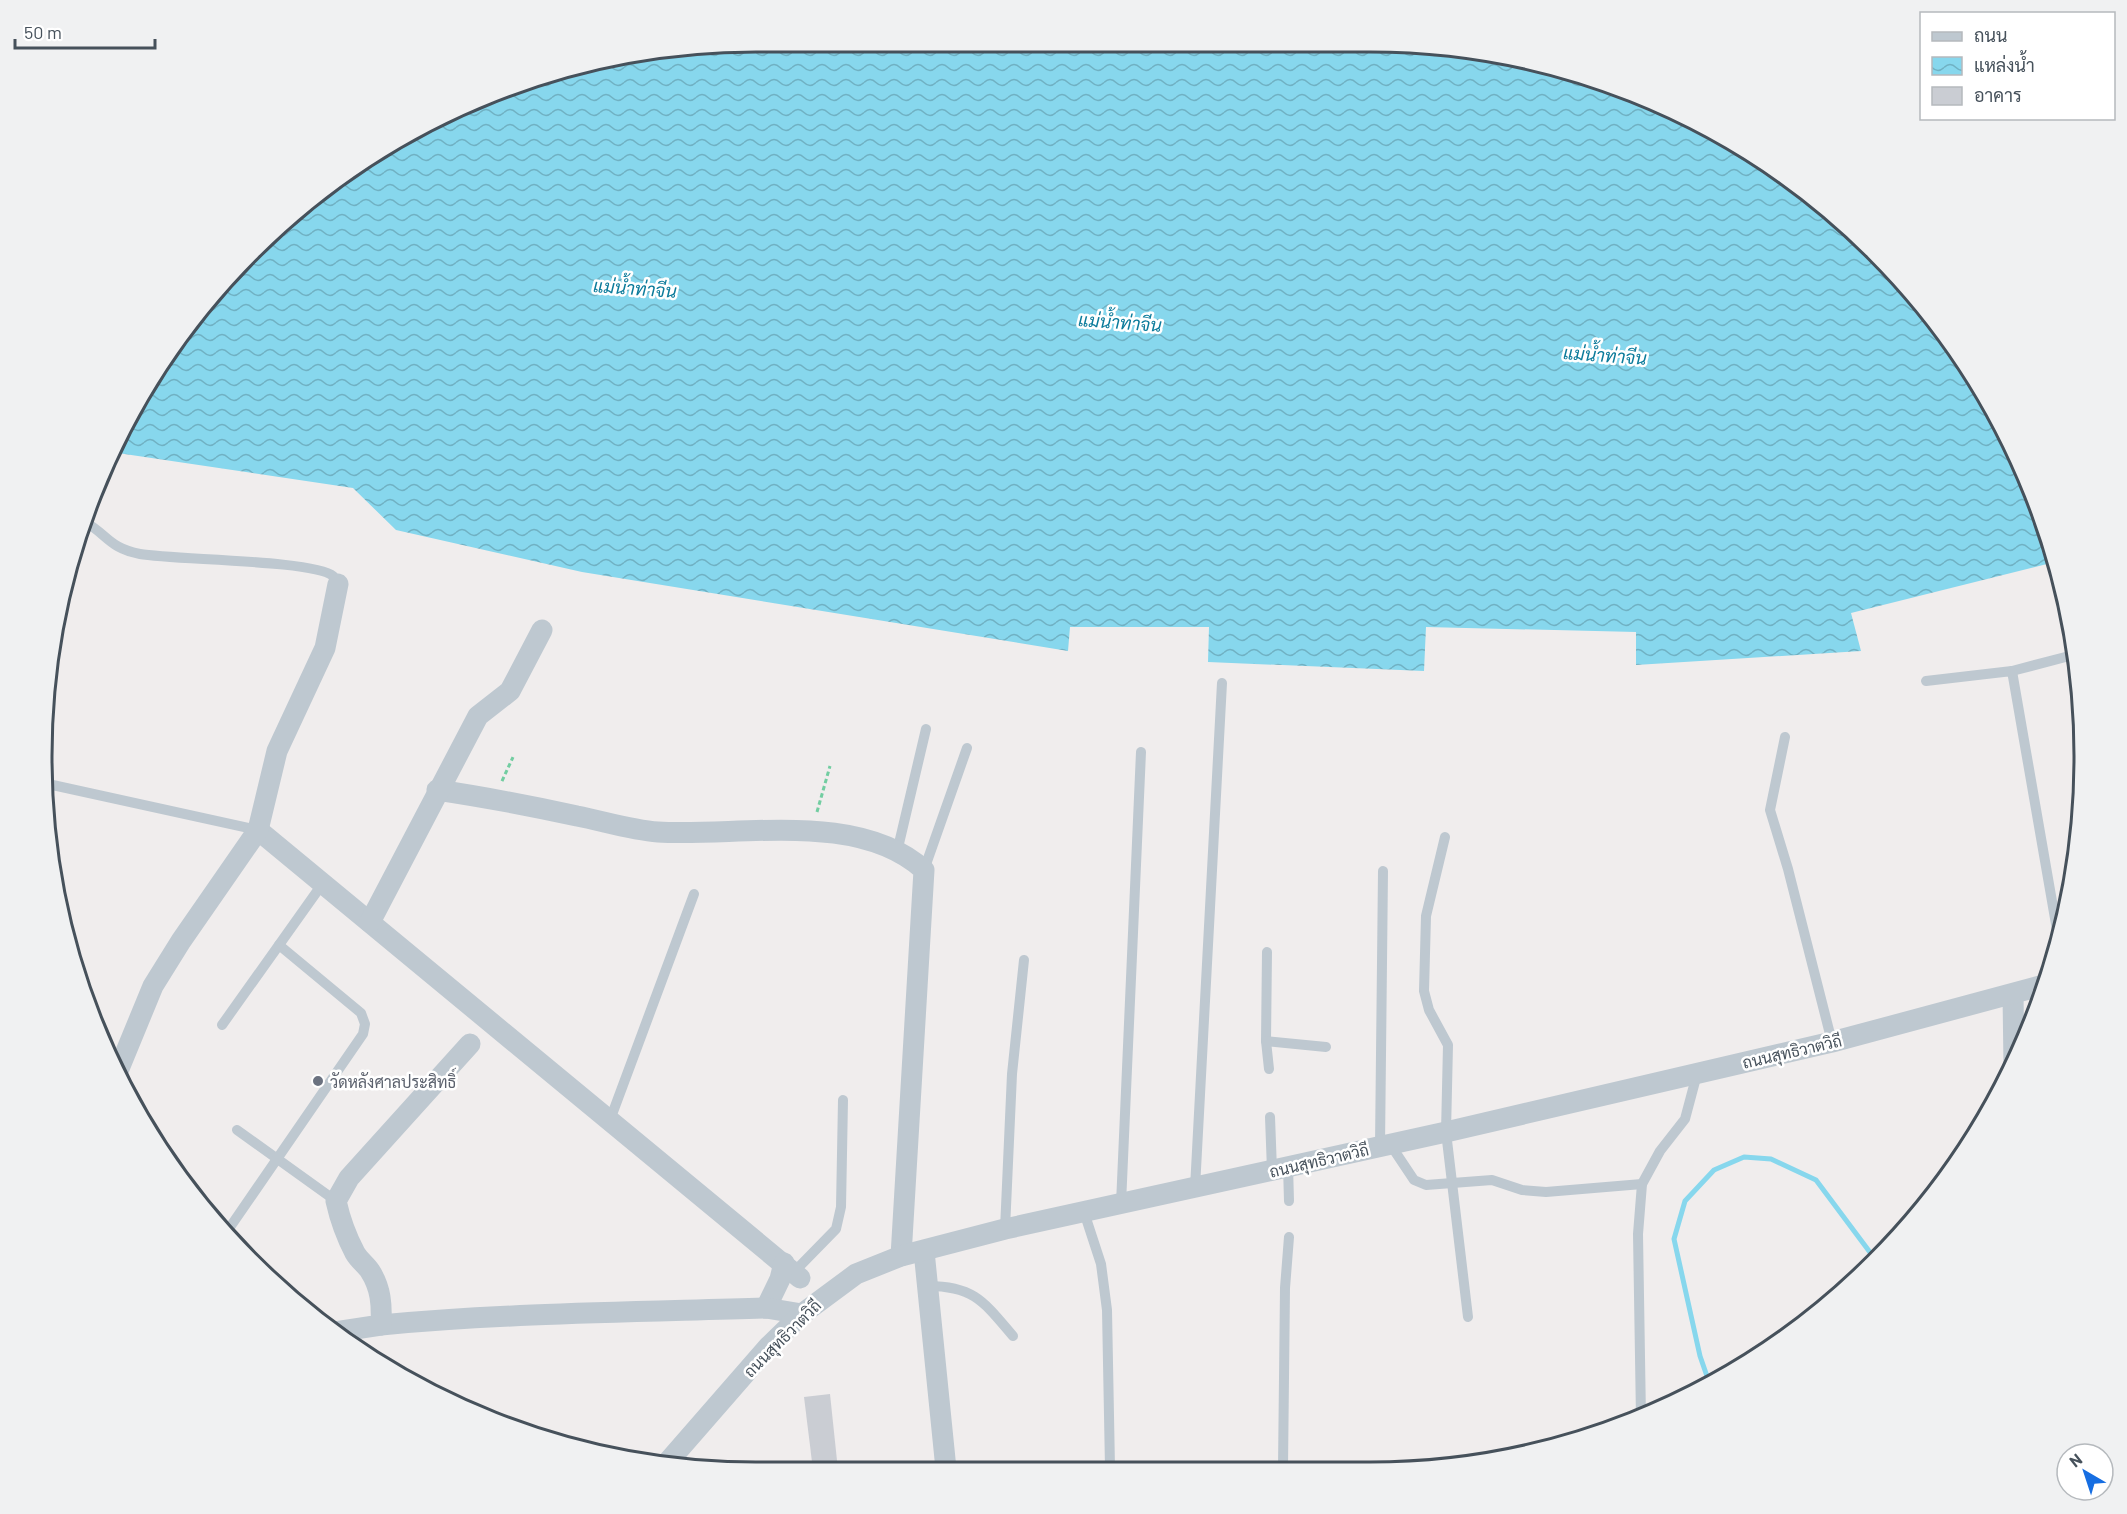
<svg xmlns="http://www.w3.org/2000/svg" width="2127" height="1514" font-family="Barlow,Sarabun,sans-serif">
<defs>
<pattern id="water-waves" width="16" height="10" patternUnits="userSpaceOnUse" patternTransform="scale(1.5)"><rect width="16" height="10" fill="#87d7ed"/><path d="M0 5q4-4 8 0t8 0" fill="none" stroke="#70b1c3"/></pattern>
</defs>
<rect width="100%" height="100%" fill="#f0eded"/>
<path fill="url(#water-waves)" d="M 757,42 L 1370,42 L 1510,56 L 1643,96 L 1728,138 L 1841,219 L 1908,286 L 1989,400 L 2047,527 L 2055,562 L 1851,613 L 1861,651 L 1636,665 L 1636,632 L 1426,627 L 1424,671 L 1208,662 L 1209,627 L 1070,627 L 1068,651 L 582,572 L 396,530 L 353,488 L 111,452 L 116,441 L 220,285 L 360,162 L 483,97 L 572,66 Z"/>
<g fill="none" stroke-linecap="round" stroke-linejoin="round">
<path stroke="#87d7ed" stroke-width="5" d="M 1709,1382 L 1700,1356 L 1674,1239 L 1685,1201 L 1714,1170 L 1744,1157 L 1771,1159 L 1816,1180 L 1875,1259"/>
</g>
<path fill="#cacdd3" d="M 830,1394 L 838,1470 L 813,1470 L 804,1397 Z"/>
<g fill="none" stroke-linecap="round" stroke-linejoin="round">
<g stroke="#72cda1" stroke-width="3" stroke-dasharray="4.5 3" stroke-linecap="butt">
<path d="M 502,781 L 513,757"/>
<path d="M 817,812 L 830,766"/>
</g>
<g stroke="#bec8d0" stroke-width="10">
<path d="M 85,522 C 108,535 109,548 140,554 C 174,560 314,560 333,576 C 335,578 336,581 338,584"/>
<path d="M 2012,671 L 2077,654"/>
<path d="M 1926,681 L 2012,671 L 2057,930 L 2057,951"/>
<path d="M 1785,737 L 1770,810 L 1788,869 L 1832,1042"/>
<path d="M 48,784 L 258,830"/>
<path d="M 1445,837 L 1426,916 L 1424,991 L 1429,1010 L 1448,1045 L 1446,1132 L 1468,1317"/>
<path d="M 897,852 L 926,729"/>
<path d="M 924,870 L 967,748"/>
<path d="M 1267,952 L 1266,1041 L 1269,1069"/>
<path d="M 222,1025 L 323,883"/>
<path d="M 1266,1041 L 1326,1047"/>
<path d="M 1270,1117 L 1272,1170"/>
<path d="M 610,1120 L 694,894"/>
<path d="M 237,1130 L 336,1201"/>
<path d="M 1390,1144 L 1414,1180 L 1426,1185 L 1492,1180 L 1522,1190 L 1546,1192 L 1642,1184"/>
<path d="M 1380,1146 L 1383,871"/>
<path d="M 1288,1166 L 1289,1201"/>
<path d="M 1195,1188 L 1222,683"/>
<path d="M 1121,1204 L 1141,752"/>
<path d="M 1084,1212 L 1101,1264 L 1107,1310 L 1110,1468"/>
<path d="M 1005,1229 L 1012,1074 L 1024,960"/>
<path d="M 226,1233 L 363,1034 L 365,1024 L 361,1013 L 279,945"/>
<path d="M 794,1272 L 836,1229 L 841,1207 L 843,1100"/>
<path d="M 928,1286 C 974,1286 984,1302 1013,1336"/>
<path d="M 1641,1418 L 1638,1234 L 1642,1184 L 1660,1151 L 1685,1119 L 1697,1074"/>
<path d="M 1283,1467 L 1285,1288 L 1289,1237"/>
</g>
<g stroke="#bec8d0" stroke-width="21">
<path d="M 437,790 C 484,797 531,806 577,816 C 603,821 631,830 658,832 C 739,837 858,810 924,870 L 901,1256"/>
<path d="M 258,830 L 800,1278"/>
<path d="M 370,922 L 478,716 L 510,691 L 542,630"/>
<path d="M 2013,994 L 2014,1066"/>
<path d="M 118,1071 L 153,986 L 181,941 L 258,830 L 277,751 L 325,648 L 338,584"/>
<path d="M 924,1251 L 946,1469"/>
<path d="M 766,1308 L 780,1279 L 784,1263"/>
<path d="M 381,1325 C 509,1313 637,1312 766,1308 L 802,1314"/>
<path d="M 335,1332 L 381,1325 C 382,1305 381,1288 370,1271 C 366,1265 359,1260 355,1253 C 346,1236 340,1219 336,1201 L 349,1178 L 470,1044"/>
<path d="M 667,1463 L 769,1346 L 802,1314 L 856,1274 L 901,1256 L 1005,1229 L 1446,1132 L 1832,1042 L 2044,985"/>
</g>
</g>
<circle fill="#6b7280" stroke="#fff" stroke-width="2" cx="318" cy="1081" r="6"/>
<g text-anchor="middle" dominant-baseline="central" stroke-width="5" stroke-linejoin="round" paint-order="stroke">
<g font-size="16" fill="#46515b" stroke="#fff">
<text transform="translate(1792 1051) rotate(-13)">ถนนสุทธิวาตวิถี</text>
<text transform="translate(1319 1160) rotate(-13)">ถนนสุทธิวาตวิถี</text>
<text transform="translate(782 1338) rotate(-45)">ถนนสุทธิวาตวิถี</text>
</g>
<g font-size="16" fill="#5b616d" stroke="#fff" text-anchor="start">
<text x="330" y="1081">วัดหลังศาลประสิทธิ์</text>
</g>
<g font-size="18" font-style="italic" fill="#0b7b9b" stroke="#fff">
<text transform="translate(635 288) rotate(4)">แม่น้ำท่าจีน</text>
<text transform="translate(1120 322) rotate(4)">แม่น้ำท่าจีน</text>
<text transform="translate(1605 355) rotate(4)">แม่น้ำท่าจีน</text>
</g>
</g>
<path d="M0 0H2127V1514H0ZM756 52H1370A704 704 0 0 1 2074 756V758A704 704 0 0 1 1370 1462H756A704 704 0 0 1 52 758V756A704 704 0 0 1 756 52Z" fill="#f0f1f2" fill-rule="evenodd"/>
<path fill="none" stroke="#46515b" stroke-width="3" d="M756 52H1370A704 704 0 0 1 2074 756V758A704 704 0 0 1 1370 1462H756A704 704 0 0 1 52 758V756A704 704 0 0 1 756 52Z"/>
<rect x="1920" y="12" width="195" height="108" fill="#ffffff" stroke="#b5b9bd" stroke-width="1.5"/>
<rect x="1932" y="32" width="30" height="9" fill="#bec8d0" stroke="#b5b9bd" stroke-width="1.5"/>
<text x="1974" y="42" font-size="18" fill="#46515b">ถนน</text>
<rect x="1932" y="57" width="30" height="18" fill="url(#water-waves)" stroke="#b5b9bd" stroke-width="1.5"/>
<text x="1974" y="72" font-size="18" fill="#46515b">แหล่งน้ำ</text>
<rect x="1932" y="87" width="30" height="18" fill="#cacdd3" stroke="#b5b9bd" stroke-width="1.5"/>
<text x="1974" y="102" font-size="18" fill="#46515b">อาคาร</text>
<g transform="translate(2085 1472) rotate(321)"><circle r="28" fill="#ffffff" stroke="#b5b9bd" stroke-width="1.5"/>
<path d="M0-4.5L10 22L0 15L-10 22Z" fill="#166ee2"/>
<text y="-9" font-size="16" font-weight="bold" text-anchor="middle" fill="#46515b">N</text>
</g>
<path d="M15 39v9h140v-9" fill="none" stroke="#46515b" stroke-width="3"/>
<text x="24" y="39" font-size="18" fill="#46515b" stroke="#ffffff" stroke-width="4.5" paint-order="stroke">50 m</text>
</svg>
